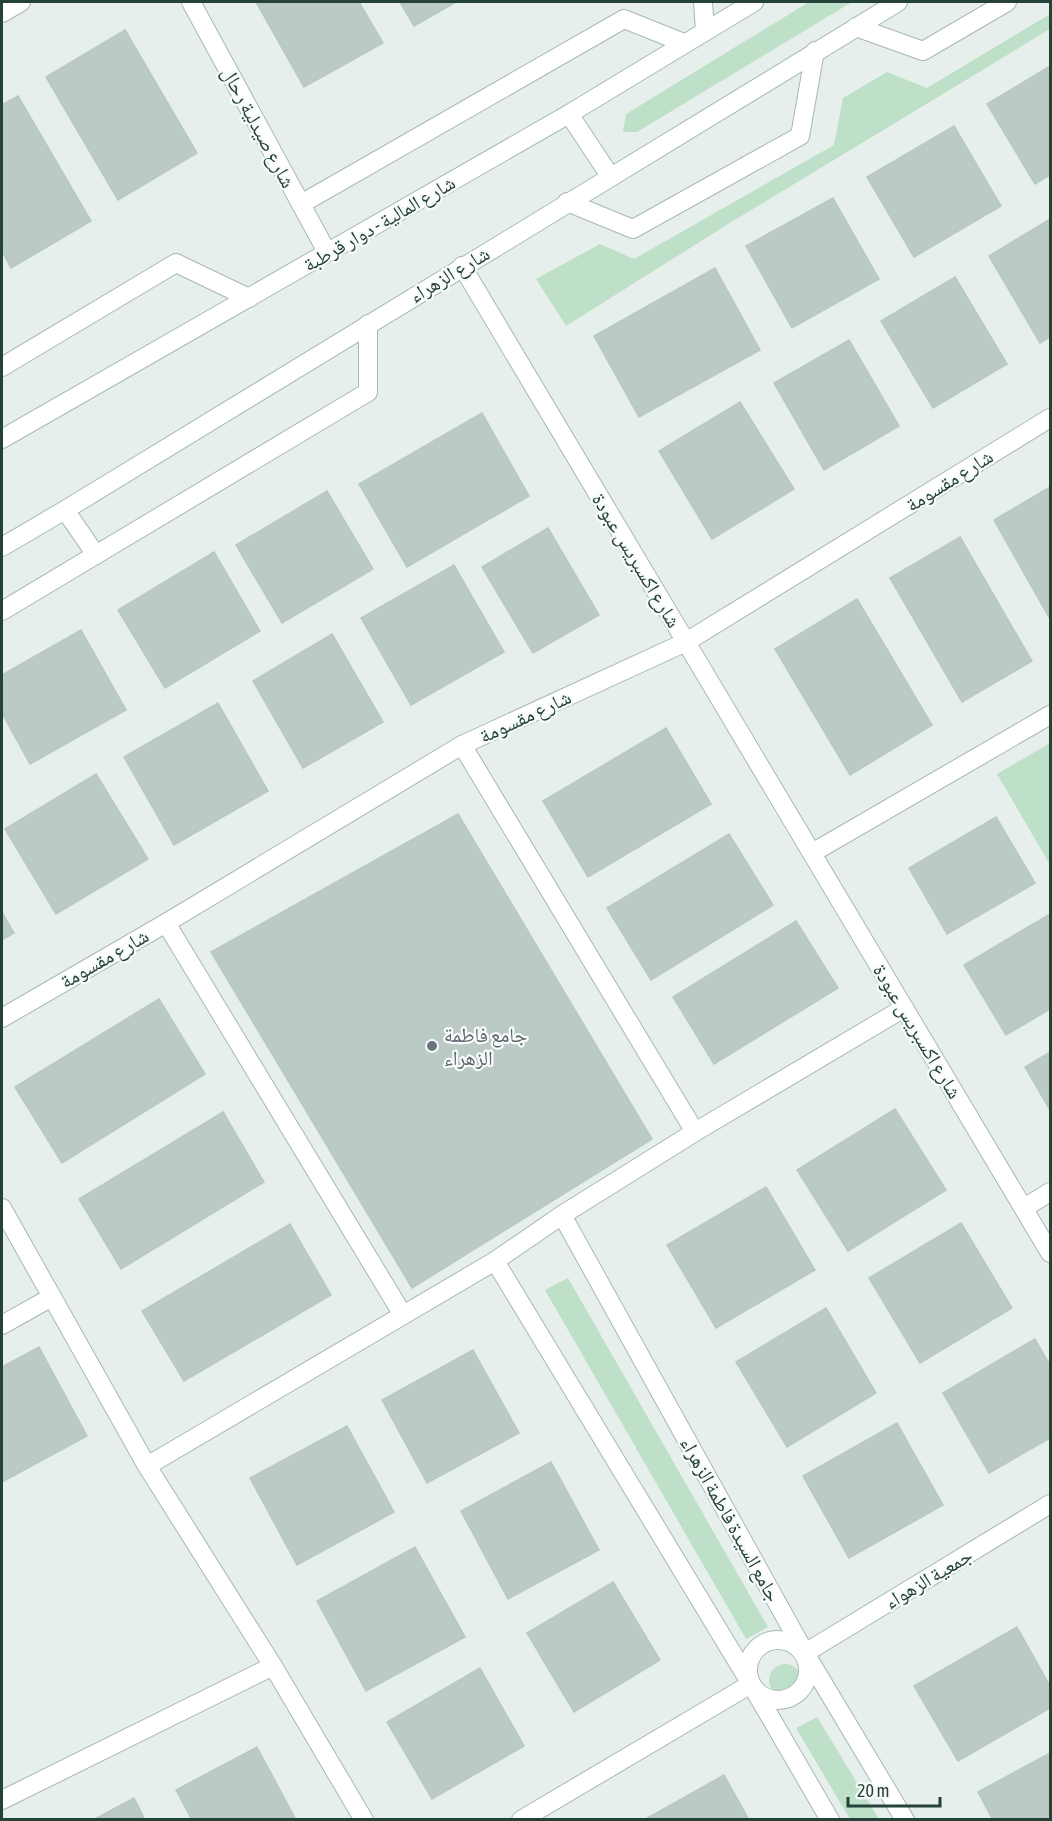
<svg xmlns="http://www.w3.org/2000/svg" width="1052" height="1821" font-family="'Asap Condensed','Noto Naskh Arabic',sans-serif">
<rect width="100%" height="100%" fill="#e6efeb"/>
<g fill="#bfe0c8">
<path d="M 809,2 L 852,2 L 637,132 L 623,132 L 626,114 Z"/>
<path d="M 1050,14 L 1050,29 L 733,221 L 566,326 L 536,279 L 600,244 L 634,259 L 834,145 L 843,98 L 887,72 L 927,88 Z"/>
<path d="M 1050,743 L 1050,865 L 997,774 Z"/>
<path d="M 568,1278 L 768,1627 L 746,1639 L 545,1290 Z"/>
<circle cx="785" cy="1680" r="16"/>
<path d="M 817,1717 L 879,1819 L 850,1819 L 796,1728 Z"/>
</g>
<g fill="#bbcac4" stroke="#b8c9c2" stroke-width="1.5">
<path d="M 256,2 L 359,2 L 383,43 L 304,87 Z"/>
<path d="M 400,2 L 456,2 L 414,26 Z"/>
<path d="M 125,30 L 197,153 L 118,200 L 46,77 Z"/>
<path d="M 1050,66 L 1050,175 L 1035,184 L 987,104 Z"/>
<path d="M 18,96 L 91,221 L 11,268 L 2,251 L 2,105 Z"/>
<path d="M 954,126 L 1001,206 L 914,257 L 867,177 Z"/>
<path d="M 833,198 L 879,279 L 792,328 L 746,246 Z"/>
<path d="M 1050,219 L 1050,337 L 1040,343 L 989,256 Z"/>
<path d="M 715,268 L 760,350 L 639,417 L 594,336 Z"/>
<path d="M 955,277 L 1007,364 L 933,408 L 881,321 Z"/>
<path d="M 849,340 L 899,426 L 824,470 L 774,383 Z"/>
<path d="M 740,402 L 794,489 L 712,539 L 659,451 Z"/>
<path d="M 482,413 L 529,496 L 407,567 L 359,484 Z"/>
<path d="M 1050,487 L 1050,619 L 994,520 Z"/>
<path d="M 327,491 L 373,569 L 282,623 L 236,545 Z"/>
<path d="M 548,528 L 599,615 L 533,653 L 482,567 Z"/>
<path d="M 960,537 L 1032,661 L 962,702 L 890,578 Z"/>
<path d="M 214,552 L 260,631 L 165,688 L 118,610 Z"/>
<path d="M 454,565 L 504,652 L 411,705 L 361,618 Z"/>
<path d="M 857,599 L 932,725 L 850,775 L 775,649 Z"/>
<path d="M 81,630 L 126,710 L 30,764 L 2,713 L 2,675 Z"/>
<path d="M 332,634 L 383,722 L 303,768 L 253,681 Z"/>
<path d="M 218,703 L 268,791 L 174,845 L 124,757 Z"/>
<path d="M 666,728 L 711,804 L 588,877 L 543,801 Z"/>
<path d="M 96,774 L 148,859 L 56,914 L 5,829 Z"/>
<path d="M 458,814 L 652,1139 L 412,1288 L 211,952 Z"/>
<path d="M 996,817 L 1035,883 L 947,934 L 909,868 Z"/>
<path d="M 729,834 L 773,905 L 651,980 L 607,908 Z"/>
<path d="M 2,912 L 14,933 L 2,940 Z"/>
<path d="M 1050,914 L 1050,1009 L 1006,1035 L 964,965 Z"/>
<path d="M 796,921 L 838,988 L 714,1064 L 673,997 Z"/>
<path d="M 159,999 L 205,1074 L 62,1163 L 15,1087 Z"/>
<path d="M 1050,1052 L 1050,1110 L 1025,1067 Z"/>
<path d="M 895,1109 L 946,1190 L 848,1251 L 797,1170 Z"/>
<path d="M 223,1112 L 264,1182 L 121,1269 L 79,1199 Z"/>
<path d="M 766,1187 L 815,1270 L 716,1328 L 667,1245 Z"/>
<path d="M 961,1223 L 1012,1308 L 920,1363 L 869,1278 Z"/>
<path d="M 290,1224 L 331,1295 L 184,1381 L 142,1311 Z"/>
<path d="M 826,1308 L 876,1393 L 787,1447 L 736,1362 Z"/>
<path d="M 1035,1339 L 1050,1365 L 1050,1438 L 989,1473 L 943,1393 Z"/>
<path d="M 39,1347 L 87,1436 L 2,1482 L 2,1367 Z"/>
<path d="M 473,1350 L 519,1433 L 427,1483 L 382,1400 Z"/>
<path d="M 897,1423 L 943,1505 L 849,1558 L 803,1476 Z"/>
<path d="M 347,1426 L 394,1512 L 297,1565 L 250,1478 Z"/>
<path d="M 551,1462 L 599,1550 L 508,1599 L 461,1511 Z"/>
<path d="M 415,1547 L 465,1637 L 366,1691 L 317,1601 Z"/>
<path d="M 613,1582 L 660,1660 L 574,1712 L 527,1633 Z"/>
<path d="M 1017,1627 L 1050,1686 L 1050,1708 L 958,1761 L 914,1686 Z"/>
<path d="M 480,1668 L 524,1746 L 432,1799 L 387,1722 Z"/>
<path d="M 257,1747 L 296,1820 L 192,1820 L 176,1790 Z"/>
<path d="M 1050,1753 L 1050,1820 L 993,1820 L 978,1792 Z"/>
<path d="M 724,1775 L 749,1820 L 644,1820 Z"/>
<path d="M 134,1798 L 145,1820 L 93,1820 Z"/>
</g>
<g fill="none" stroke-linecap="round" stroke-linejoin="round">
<defs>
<g id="service">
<path d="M 703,2 L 705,31"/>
<path d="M 856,27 L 923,51 L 1007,2"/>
<path d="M 567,202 L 633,229 L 800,136 L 815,51"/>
<path d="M 301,204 L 624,19 L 684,43"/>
<path d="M 2,367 L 176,263 L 249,298"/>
<path d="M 65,510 L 96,555"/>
<path d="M 2,611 L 368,392 L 368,324"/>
</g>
<g id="minor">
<path d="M 191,2 L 327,252"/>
<path d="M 2,13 L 21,2"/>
<path d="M 462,266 L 1050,1253"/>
<path d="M 462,745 L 695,1132"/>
<path d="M 812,853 L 1050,715"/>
<path d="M 166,923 L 403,1315"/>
<path d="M 2,1018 L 166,923 L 462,745 L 686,642 L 1050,418"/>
<path d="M 2,1208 L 147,1466 L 273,1666 L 364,1820"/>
<path d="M 1024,1208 L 1050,1192"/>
<path d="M 562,1215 L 805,1653 L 905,1820"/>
<path d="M 495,1261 L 751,1684 L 830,1820"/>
<path d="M 2,1325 L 52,1297"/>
<path d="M 147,1466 L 495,1261 L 562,1215 L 695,1132 L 904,1008"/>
<circle cx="778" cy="1670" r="30"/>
<path d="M 805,1653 L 1050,1504"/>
<path d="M 2,1800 L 273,1666"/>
<path d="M 521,1820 L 751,1684"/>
</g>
<g id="secondary">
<path d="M 569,114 L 610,176"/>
<path d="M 2,439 L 569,114 L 754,2"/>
<path d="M 2,547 L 65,510 L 898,2"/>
</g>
</defs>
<use href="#service" stroke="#a8b8b2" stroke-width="20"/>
<use href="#minor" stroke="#a8b8b2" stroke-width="20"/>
<use href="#secondary" stroke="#a4bbb3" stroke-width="20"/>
<use href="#service" stroke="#fff" stroke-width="18"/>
<use href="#minor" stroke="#fff" stroke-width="18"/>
<use href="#secondary" stroke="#fff" stroke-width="18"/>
</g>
<circle fill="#6b7280" stroke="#f7fbf9" stroke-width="2" cx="432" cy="1046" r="6"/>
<g text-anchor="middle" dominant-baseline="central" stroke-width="4.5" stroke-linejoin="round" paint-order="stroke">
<g font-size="20" fill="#24423a" stroke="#f7fbf9">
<text transform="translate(259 127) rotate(62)">شارع صيدلية رحال</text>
<text transform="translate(379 223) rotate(-30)">شارع المالية - دوار قرطبة</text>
<text transform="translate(449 274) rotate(-31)">شارع الزهراء</text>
<text transform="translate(949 480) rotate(-32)">شارع مقسومة</text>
<text transform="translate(637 560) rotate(59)">شارع اكسبريس عبودة</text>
<text transform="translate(525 716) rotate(-25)">شارع مقسومة</text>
<text transform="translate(104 958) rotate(-30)">شارع مقسومة</text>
<text transform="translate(918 1031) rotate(59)">شارع اكسبريس عبودة</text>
<text transform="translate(731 1519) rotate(61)">جامع السيدة فاطمة الزهراء</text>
<text transform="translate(928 1578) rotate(-31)">جمعية الزهواء</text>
</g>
<g font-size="20" fill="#5b616d" stroke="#f7fbf9" text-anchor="start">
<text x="444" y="1034">جامع فاطمة<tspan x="444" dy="23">الزهراء</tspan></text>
</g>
</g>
<rect width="1052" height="1821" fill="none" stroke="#24423a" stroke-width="6"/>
<path d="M848 1797v9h92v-9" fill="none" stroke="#24423a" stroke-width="3"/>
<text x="857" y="1797" font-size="18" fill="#24423a" stroke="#f7fbf9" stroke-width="4.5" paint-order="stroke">20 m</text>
</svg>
